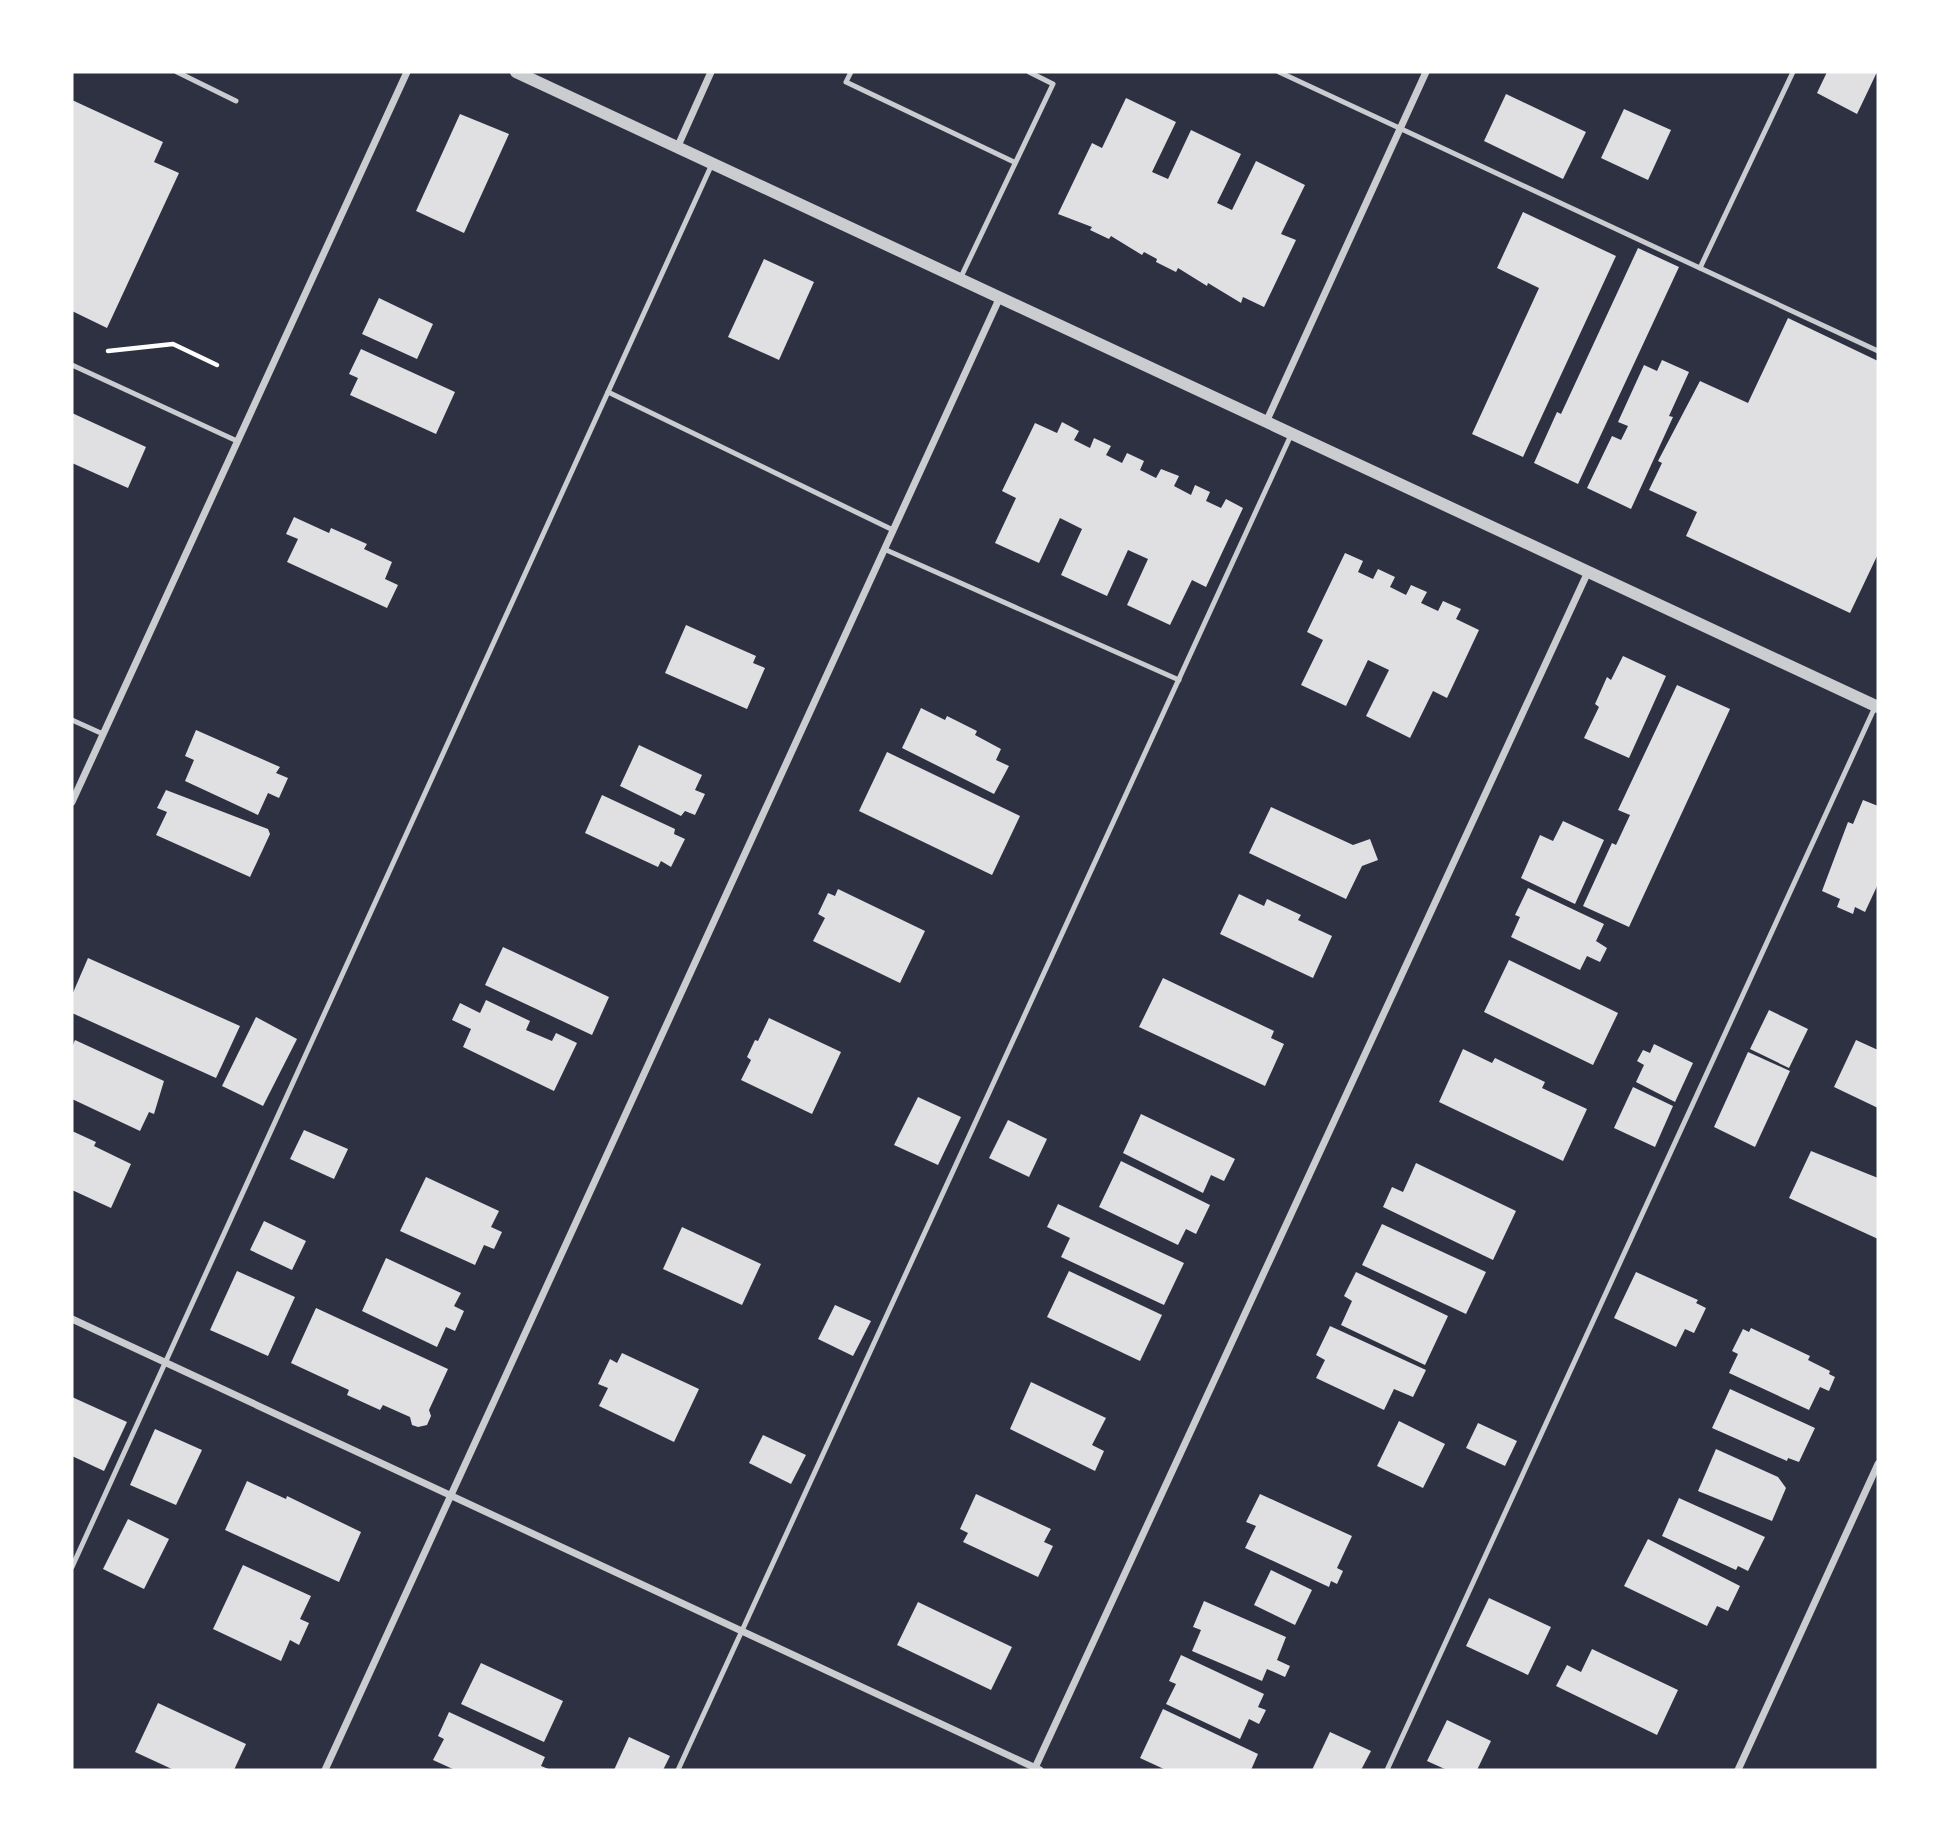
<svg xmlns="http://www.w3.org/2000/svg" width="1950" height="1842" font-family="Signika,sans-serif">
<rect width="100%" height="100%" fill="#2d3142"/>
<g fill="#e0e0e3">
<path d="M 1827,72 L 1877,72 L 1857,114 L 1817,93 Z"/>
<path d="M 1506,94 L 1586,132 L 1563,179 L 1484,141 Z"/>
<path d="M 1126,98 L 1176,122 L 1152,172 L 1168,179 L 1191,130 L 1241,154 L 1217,203 L 1232,210 L 1256,161 L 1305,185 L 1281,234 L 1296,240 L 1264,307 L 1243,297 L 1241,303 L 1208,283 L 1207,286 L 1178,268 L 1176,272 L 1156,262 L 1157,259 L 1144,252 L 1142,255 L 1111,236 L 1109,239 L 1090,230 L 1092,227 L 1058,214 L 1092,143 L 1102,148 Z"/>
<path d="M 72,100 L 163,142 L 154,162 L 179,173 L 107,328 L 72,311 Z"/>
<path d="M 1624,109 L 1671,130 L 1648,180 L 1601,158 Z"/>
<path d="M 460,114 L 509,134 L 464,233 L 416,211 Z"/>
<path d="M 1523,212 L 1616,256 L 1523,457 L 1472,434 L 1539,288 L 1497,268 Z"/>
<path d="M 1638,248 L 1679,267 L 1578,484 L 1534,463 L 1557,412 L 1561,414 Z"/>
<path d="M 764,259 L 814,282 L 779,360 L 728,337 Z"/>
<path d="M 379,298 L 433,324 L 417,359 L 362,334 Z"/>
<path d="M 1788,318 L 1878,361 L 1878,554 L 1850,613 L 1686,536 L 1697,512 L 1649,490 L 1662,463 L 1658,461 L 1700,381 L 1748,403 Z"/>
<path d="M 361,349 L 455,392 L 436,434 L 350,395 L 358,378 L 349,374 Z"/>
<path d="M 1662,360 L 1689,372 L 1669,416 L 1673,417 L 1631,509 L 1587,488 L 1612,436 L 1621,440 L 1628,426 L 1618,422 L 1644,365 L 1657,371 Z"/>
<path d="M 72,413 L 146,447 L 128,488 L 72,463 Z"/>
<path d="M 1062,422 L 1079,431 L 1074,440 L 1090,448 L 1094,438 L 1111,446 L 1106,455 L 1122,463 L 1127,453 L 1144,461 L 1140,470 L 1156,478 L 1161,469 L 1179,476 L 1174,486 L 1191,495 L 1195,485 L 1210,492 L 1206,501 L 1221,508 L 1226,499 L 1243,508 L 1206,587 L 1192,580 L 1170,625 L 1127,605 L 1148,559 L 1128,550 L 1107,596 L 1061,575 L 1082,529 L 1060,518 L 1039,563 L 995,543 L 1016,498 L 1002,491 L 1035,423 L 1057,433 Z"/>
<path d="M 294,517 L 329,533 L 331,528 L 367,544 L 364,549 L 392,562 L 385,579 L 398,585 L 387,608 L 287,562 L 298,539 L 286,534 Z"/>
<path d="M 1345,553 L 1363,561 L 1358,572 L 1373,579 L 1378,569 L 1395,577 L 1390,587 L 1406,595 L 1411,585 L 1427,592 L 1421,603 L 1438,611 L 1443,601 L 1461,609 L 1456,619 L 1479,630 L 1447,698 L 1433,691 L 1410,738 L 1366,716 L 1389,670 L 1368,660 L 1346,706 L 1301,685 L 1323,640 L 1307,632 Z"/>
<path d="M 686,625 L 756,656 L 753,663 L 765,668 L 747,709 L 665,673 Z"/>
<path d="M 1623,656 L 1666,676 L 1629,758 L 1584,738 L 1599,707 L 1595,704 L 1607,677 L 1611,680 Z"/>
<path d="M 1677,685 L 1730,709 L 1629,927 L 1583,906 L 1612,843 L 1616,845 L 1630,815 L 1618,810 Z"/>
<path d="M 921,708 L 945,720 L 947,716 L 977,731 L 975,735 L 1001,749 L 996,760 L 1009,766 L 994,794 L 902,748 Z"/>
<path d="M 196,730 L 280,767 L 276,773 L 288,778 L 279,798 L 268,793 L 258,815 L 185,781 L 194,760 L 185,756 Z"/>
<path d="M 639,745 L 702,775 L 695,790 L 705,794 L 695,815 L 685,811 L 681,816 L 620,786 Z"/>
<path d="M 887,752 L 1020,816 L 992,875 L 859,811 Z"/>
<path d="M 166,790 L 268,829 L 270,834 L 250,877 L 156,835 L 167,812 L 157,808 Z"/>
<path d="M 602,795 L 675,829 L 674,834 L 685,839 L 671,867 L 661,861 L 658,867 L 585,833 Z"/>
<path d="M 1863,800 L 1878,806 L 1878,884 L 1865,912 L 1855,907 L 1853,914 L 1837,907 L 1840,899 L 1822,891 L 1848,822 L 1853,824 Z"/>
<path d="M 1271,807 L 1353,845 L 1370,839 L 1378,860 L 1362,866 L 1346,899 L 1249,853 Z"/>
<path d="M 1563,821 L 1604,840 L 1575,904 L 1521,878 L 1540,835 L 1553,841 Z"/>
<path d="M 1528,888 L 1604,924 L 1596,941 L 1607,948 L 1600,962 L 1587,956 L 1580,970 L 1511,937 L 1520,917 L 1515,915 Z"/>
<path d="M 838,889 L 925,931 L 900,983 L 813,941 L 825,918 L 818,914 L 828,893 L 835,896 Z"/>
<path d="M 1239,894 L 1264,906 L 1267,899 L 1301,915 L 1298,920 L 1332,936 L 1313,978 L 1220,934 Z"/>
<path d="M 503,947 L 609,997 L 592,1035 L 485,985 Z"/>
<path d="M 88,958 L 240,1026 L 216,1078 L 72,1013 L 72,995 Z"/>
<path d="M 1509,960 L 1618,1013 L 1593,1065 L 1484,1012 Z"/>
<path d="M 1163,978 L 1274,1031 L 1271,1038 L 1284,1044 L 1265,1086 L 1139,1027 Z"/>
<path d="M 486,1000 L 530,1021 L 526,1030 L 552,1041 L 556,1033 L 577,1043 L 554,1091 L 463,1047 L 471,1029 L 452,1020 L 460,1003 L 480,1013 Z"/>
<path d="M 1769,1010 L 1808,1029 L 1789,1068 L 1750,1049 Z"/>
<path d="M 256,1017 L 297,1039 L 263,1106 L 222,1086 Z"/>
<path d="M 769,1018 L 841,1052 L 812,1114 L 741,1080 L 751,1060 L 747,1057 L 755,1040 L 758,1041 Z"/>
<path d="M 75,1040 L 164,1081 L 154,1114 L 149,1112 L 140,1131 L 72,1099 L 72,1047 Z"/>
<path d="M 1856,1040 L 1878,1050 L 1878,1108 L 1834,1087 Z"/>
<path d="M 1654,1044 L 1693,1063 L 1675,1102 L 1636,1082 L 1644,1065 L 1637,1061 L 1643,1050 L 1650,1053 Z"/>
<path d="M 1463,1049 L 1492,1063 L 1495,1058 L 1545,1082 L 1542,1088 L 1587,1109 L 1563,1161 L 1439,1102 Z"/>
<path d="M 1748,1052 L 1790,1071 L 1755,1147 L 1714,1127 Z"/>
<path d="M 1633,1087 L 1673,1106 L 1655,1147 L 1614,1128 Z"/>
<path d="M 918,1097 L 961,1117 L 938,1165 L 894,1145 Z"/>
<path d="M 1141,1114 L 1235,1159 L 1224,1181 L 1211,1175 L 1203,1193 L 1123,1153 Z"/>
<path d="M 1008,1120 L 1047,1139 L 1029,1177 L 989,1158 Z"/>
<path d="M 304,1130 L 348,1149 L 334,1179 L 290,1159 Z"/>
<path d="M 72,1131 L 96,1142 L 94,1146 L 131,1164 L 111,1208 L 72,1190 Z"/>
<path d="M 1811,1151 L 1878,1178 L 1878,1239 L 1789,1198 Z"/>
<path d="M 1121,1161 L 1210,1205 L 1196,1234 L 1186,1229 L 1178,1245 L 1099,1207 Z"/>
<path d="M 1416,1163 L 1516,1211 L 1493,1260 L 1383,1207 L 1392,1187 L 1403,1192 Z"/>
<path d="M 426,1177 L 499,1211 L 491,1227 L 502,1232 L 494,1249 L 484,1245 L 475,1265 L 400,1231 Z"/>
<path d="M 1058,1204 L 1184,1263 L 1164,1305 L 1061,1257 L 1070,1238 L 1047,1227 Z"/>
<path d="M 264,1221 L 306,1241 L 292,1270 L 250,1250 Z"/>
<path d="M 1382,1224 L 1486,1272 L 1466,1314 L 1362,1265 Z"/>
<path d="M 682,1227 L 761,1264 L 742,1305 L 663,1269 Z"/>
<path d="M 386,1258 L 461,1293 L 454,1306 L 464,1311 L 455,1331 L 446,1327 L 437,1347 L 362,1311 Z"/>
<path d="M 237,1271 L 295,1297 L 268,1356 L 210,1330 Z"/>
<path d="M 1069,1271 L 1162,1315 L 1140,1361 L 1047,1317 Z"/>
<path d="M 1356,1272 L 1448,1316 L 1425,1365 L 1341,1325 L 1352,1301 L 1344,1296 Z"/>
<path d="M 1636,1272 L 1698,1300 L 1696,1303 L 1706,1308 L 1694,1333 L 1685,1329 L 1676,1347 L 1614,1318 Z"/>
<path d="M 835,1305 L 871,1321 L 853,1356 L 818,1339 Z"/>
<path d="M 316,1308 L 448,1369 L 429,1410 L 431,1416 L 427,1425 L 418,1427 L 412,1425 L 410,1417 L 383,1405 L 380,1410 L 347,1395 L 349,1390 L 291,1363 Z"/>
<path d="M 1330,1326 L 1426,1370 L 1413,1397 L 1394,1389 L 1384,1410 L 1316,1378 L 1325,1360 L 1316,1355 Z"/>
<path d="M 1751,1328 L 1810,1356 L 1808,1360 L 1830,1371 L 1829,1374 L 1835,1377 L 1829,1391 L 1820,1387 L 1809,1410 L 1729,1373 L 1738,1354 L 1732,1351 L 1743,1329 L 1749,1332 Z"/>
<path d="M 622,1353 L 699,1389 L 674,1442 L 599,1406 L 608,1388 L 598,1384 L 610,1359 L 617,1363 Z"/>
<path d="M 1031,1382 L 1106,1418 L 1092,1445 L 1104,1451 L 1095,1471 L 1010,1429 Z"/>
<path d="M 1730,1389 L 1815,1428 L 1799,1462 L 1788,1458 L 1787,1461 L 1712,1428 Z"/>
<path d="M 72,1397 L 127,1422 L 104,1471 L 72,1456 Z"/>
<path d="M 1399,1421 L 1445,1444 L 1423,1488 L 1377,1466 Z"/>
<path d="M 1478,1423 L 1517,1441 L 1505,1466 L 1466,1448 Z"/>
<path d="M 155,1429 L 202,1450 L 176,1505 L 130,1485 Z"/>
<path d="M 763,1435 L 806,1455 L 791,1484 L 749,1463 Z"/>
<path d="M 1716,1449 L 1778,1477 L 1786,1488 L 1772,1521 L 1698,1491 Z"/>
<path d="M 247,1481 L 286,1499 L 287,1496 L 361,1532 L 339,1582 L 225,1530 Z"/>
<path d="M 976,1494 L 1051,1529 L 1044,1542 L 1053,1546 L 1038,1577 L 963,1542 L 968,1533 L 960,1529 Z"/>
<path d="M 1260,1494 L 1352,1536 L 1337,1568 L 1343,1571 L 1337,1584 L 1331,1581 L 1329,1587 L 1245,1548 L 1256,1526 L 1246,1522 Z"/>
<path d="M 1679,1498 L 1765,1537 L 1748,1571 L 1738,1566 L 1736,1570 L 1662,1536 Z"/>
<path d="M 128,1519 L 169,1539 L 144,1589 L 103,1569 Z"/>
<path d="M 1648,1539 L 1740,1586 L 1728,1611 L 1717,1606 L 1707,1626 L 1624,1586 Z"/>
<path d="M 243,1565 L 311,1596 L 300,1619 L 309,1623 L 299,1645 L 290,1640 L 281,1661 L 213,1629 Z"/>
<path d="M 1271,1570 L 1312,1590 L 1295,1625 L 1254,1605 Z"/>
<path d="M 1489,1598 L 1551,1627 L 1528,1675 L 1466,1646 Z"/>
<path d="M 1204,1601 L 1286,1637 L 1277,1660 L 1290,1666 L 1285,1677 L 1267,1669 L 1262,1681 L 1192,1651 L 1201,1630 L 1193,1627 Z"/>
<path d="M 918,1602 L 1012,1647 L 991,1690 L 897,1645 Z"/>
<path d="M 1592,1649 L 1678,1690 L 1657,1735 L 1556,1686 L 1567,1665 L 1581,1672 Z"/>
<path d="M 1181,1655 L 1264,1694 L 1258,1707 L 1266,1710 L 1259,1724 L 1249,1719 L 1240,1739 L 1166,1704 L 1176,1684 L 1169,1681 Z"/>
<path d="M 481,1663 L 563,1701 L 544,1742 L 461,1704 Z"/>
<path d="M 158,1703 L 246,1744 L 234,1770 L 174,1770 L 135,1752 Z"/>
<path d="M 1163,1709 L 1258,1754 L 1251,1770 L 1166,1770 L 1140,1758 Z"/>
<path d="M 449,1712 L 545,1757 L 541,1766 L 551,1770 L 455,1770 L 433,1760 L 444,1739 L 438,1736 Z"/>
<path d="M 1447,1720 L 1491,1741 L 1477,1770 L 1447,1770 L 1427,1761 Z"/>
<path d="M 1330,1732 L 1371,1751 L 1361,1770 L 1312,1770 Z"/>
<path d="M 629,1737 L 670,1756 L 663,1770 L 614,1770 Z"/>
</g>
<g fill="none" stroke-linecap="round" stroke-linejoin="round">
<path stroke="#fff" stroke-width="4.5" d="M 108,351 L 173,344 L 217,365"/>
<g stroke="#caccd0" stroke-width="5">
<path d="M 177,72 L 236,101"/>
<path d="M 851,72 L 846,82 L 1014,162"/>
<path d="M 1279,72 L 1878,351"/>
<path d="M 1700,268 L 1793,72"/>
<path d="M 960,279 L 1053,84 L 1029,72"/>
<path d="M 72,365 L 237,441"/>
<path d="M 608,392 L 893,530"/>
<path d="M 884,549 L 1179,680"/>
<path d="M 72,720 L 103,734"/>
<path d="M 72,1567 L 712,164"/>
<path d="M 678,1770 L 1291,435"/>
<path d="M 1387,1770 L 1875,707"/>
</g>
<g stroke="#caccd0" stroke-width="7">
<path d="M 677,148 L 711,72"/>
<path d="M 1267,420 L 1426,72"/>
<path d="M 72,802 L 407,72"/>
<path d="M 72,1319 L 1040,1770"/>
<path d="M 325,1770 L 1000,297"/>
<path d="M 1034,1770 L 1587,574"/>
<path d="M 1738,1770 L 1878,1464"/>
</g>
<path stroke="#caccd0" stroke-width="12" d="M 516,72 L 1878,707"/>
</g>
<rect width="1950" height="1842" fill="none" stroke="#ffffff" stroke-width="147"/>
</svg>
